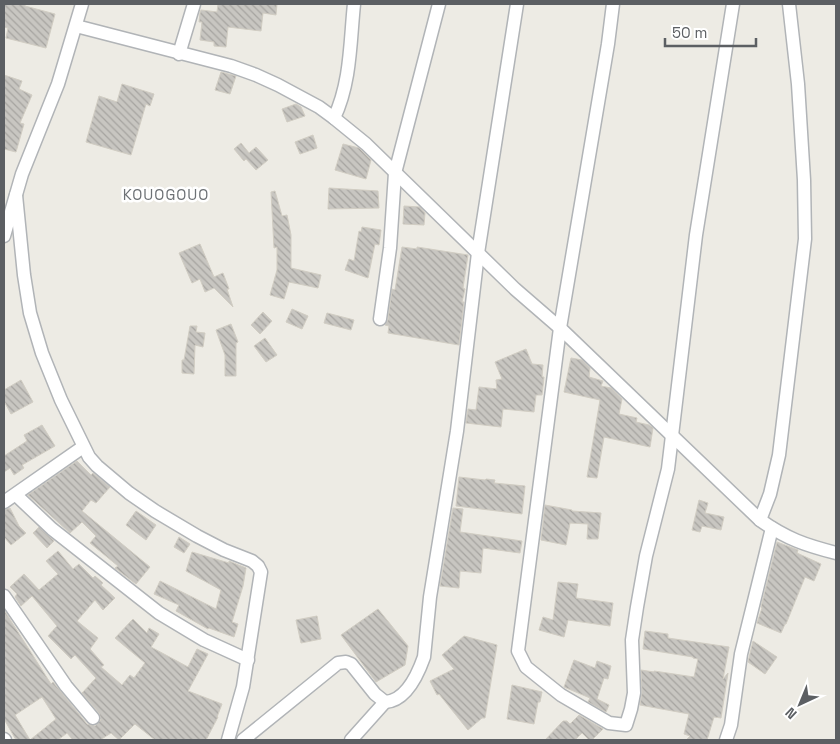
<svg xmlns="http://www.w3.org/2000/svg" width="840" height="744" font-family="'Space Grotesk',sans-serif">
<defs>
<pattern id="building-back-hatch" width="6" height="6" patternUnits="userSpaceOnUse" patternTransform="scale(1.25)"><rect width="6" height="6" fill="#c8c6c1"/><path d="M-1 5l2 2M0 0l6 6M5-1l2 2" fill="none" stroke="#a6a4a0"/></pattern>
</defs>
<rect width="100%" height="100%" fill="#edebe4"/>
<g fill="url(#building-back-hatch)" stroke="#d1cdc3">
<path d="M 4,4 L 25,4 L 25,6 L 55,14 L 46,48 L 6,38 L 8,28 L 4,27 Z"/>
<path d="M 218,4 L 277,4 L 276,15 L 263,13 L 261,31 L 228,27 L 226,47 L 214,46 L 214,42 L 200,40 L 202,22 L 199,22 L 200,13 L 201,10 L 217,12 Z"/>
<path d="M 221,72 L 236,76 L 230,94 L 215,90 Z"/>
<path d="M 4,75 L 22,81 L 19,89 L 32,95 L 20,123 L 24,124 L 16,152 L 4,149 Z"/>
<path d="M 122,84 L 154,94 L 150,106 L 146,104 L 131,155 L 86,142 L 99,96 L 117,102 Z"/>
<path d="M 296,104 L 301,107 L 305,116 L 287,122 L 282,109 Z"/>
<path d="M 313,135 L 317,148 L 300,154 L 295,142 Z"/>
<path d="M 241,143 L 249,153 L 256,147 L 268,160 L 256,170 L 246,159 L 244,161 L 234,149 Z"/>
<path d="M 343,144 L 359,148 L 371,160 L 366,179 L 335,170 Z"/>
<path d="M 329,188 L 378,191 L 379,208 L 328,209 Z"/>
<path d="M 275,191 L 282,216 L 287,215 L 291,235 L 291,268 L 321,275 L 318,288 L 289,282 L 284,299 L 270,295 L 277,270 L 277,247 L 274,248 L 271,192 Z"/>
<path d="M 404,206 L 420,207 L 425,213 L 424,225 L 403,224 Z"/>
<path d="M 362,227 L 381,230 L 379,245 L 375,244 L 368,278 L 345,270 L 349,259 L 354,261 L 359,231 L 361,232 Z"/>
<path d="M 200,244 L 214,277 L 223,273 L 229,289 L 227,289 L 233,307 L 214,288 L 205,292 L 200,279 L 192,283 L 179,253 Z"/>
<path d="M 402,247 L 417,249 L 417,247 L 468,255 L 463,288 L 465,289 L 462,302 L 464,302 L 459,345 L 388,333 L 389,326 L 385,325 L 388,320 L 392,289 L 395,290 Z"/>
<path d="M 292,309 L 308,316 L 302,329 L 286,322 Z"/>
<path d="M 263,312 L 272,321 L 260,334 L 251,325 Z"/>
<path d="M 327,313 L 354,320 L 351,330 L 324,323 Z"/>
<path d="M 231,324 L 238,342 L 236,343 L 236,376 L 225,376 L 225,355 L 216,330 Z"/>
<path d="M 190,326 L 197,326 L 196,332 L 205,333 L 203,347 L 195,345 L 194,374 L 182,373 L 182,360 L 184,360 Z"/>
<path d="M 265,338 L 277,355 L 266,362 L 254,346 Z"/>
<path d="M 526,349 L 532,364 L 543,365 L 542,377 L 544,377 L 542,395 L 536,395 L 534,412 L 503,409 L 501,427 L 466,423 L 468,409 L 476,410 L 479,387 L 497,389 L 496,380 L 502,379 L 495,362 Z"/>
<path d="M 571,358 L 582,360 L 590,368 L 589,377 L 603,381 L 601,386 L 611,388 L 622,399 L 619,414 L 637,418 L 636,422 L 649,425 L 653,428 L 650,447 L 604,437 L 597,478 L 587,477 L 600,400 L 564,392 Z"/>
<path d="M 21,380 L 33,402 L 11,414 L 4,401 L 4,390 Z"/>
<path d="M 42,425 L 55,446 L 22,465 L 24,468 L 14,475 L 10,468 L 4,472 L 4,456 L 27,441 L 24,435 Z"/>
<path d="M 77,461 L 91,475 L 93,473 L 110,487 L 96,503 L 91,500 L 82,511 L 150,567 L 136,584 L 115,568 L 118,566 L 90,543 L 96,536 L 82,522 L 70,533 L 28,495 Z"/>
<path d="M 459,477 L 485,480 L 486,479 L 495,480 L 494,483 L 525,486 L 522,514 L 456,506 Z"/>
<path d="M 699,500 L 708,503 L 705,513 L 724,517 L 721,530 L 702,526 L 700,532 L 692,530 Z"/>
<path d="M 545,505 L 572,510 L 572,511 L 601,513 L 598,539 L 587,539 L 588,524 L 570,523 L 566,545 L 541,540 Z"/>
<path d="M 10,508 L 19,526 L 26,533 L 11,545 L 4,537 L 4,510 Z"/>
<path d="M 453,508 L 463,509 L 460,532 L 522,541 L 520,553 L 483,548 L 481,573 L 460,571 L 459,588 L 440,586 Z"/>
<path d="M 136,511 L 156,525 L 146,540 L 126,525 Z"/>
<path d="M 39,527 L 54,541 L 47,548 L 33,533 Z"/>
<path d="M 179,537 L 190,544 L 184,553 L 174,547 Z"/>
<path d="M 777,542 L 798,550 L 797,553 L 821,564 L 814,581 L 805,577 L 786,624 L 785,624 L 781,633 L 757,623 L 762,608 L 761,607 Z"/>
<path d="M 58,551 L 73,569 L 79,564 L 93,578 L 95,576 L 103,583 L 101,585 L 115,598 L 103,610 L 95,600 L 77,621 L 98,638 L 90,649 L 104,665 L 101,667 L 122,685 L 130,675 L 134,678 L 145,663 L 115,638 L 133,619 L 147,633 L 149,628 L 159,634 L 151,647 L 188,667 L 197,649 L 208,654 L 188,691 L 222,704 L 217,717 L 218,717 L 206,740 L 155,740 L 135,724 L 119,740 L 111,733 L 100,740 L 73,740 L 67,733 L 58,740 L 30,740 L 56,719 L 42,697 L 15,715 L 30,740 L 16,740 L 4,719 L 4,610 L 51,684 L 53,682 L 87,724 L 95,726 L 101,720 L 99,713 L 82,693 L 96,678 L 75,655 L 71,659 L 48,636 L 57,626 L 32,596 L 21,606 L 15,597 L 17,594 L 10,587 L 24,574 L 39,590 L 58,574 L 46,561 Z"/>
<path d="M 192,552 L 229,563 L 229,561 L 246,568 L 243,586 L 232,622 L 238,624 L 234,637 L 209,628 L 208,629 L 176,611 L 179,605 L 154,594 L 160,581 L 216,609 L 221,590 L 186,571 Z"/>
<path d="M 558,582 L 578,584 L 576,598 L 613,603 L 610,626 L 568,620 L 564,637 L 539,630 L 543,617 L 553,620 Z"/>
<path d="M 378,609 L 408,646 L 405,665 L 376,682 L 341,635 Z"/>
<path d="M 317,616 L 321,639 L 301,643 L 296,620 Z"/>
<path d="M 645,631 L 668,634 L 668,638 L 729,647 L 723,679 L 728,673 L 721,718 L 714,717 L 707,740 L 686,740 L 690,736 L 684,734 L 689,714 L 640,705 L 642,693 L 641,670 L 654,672 L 654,671 L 694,677 L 698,659 L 693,658 L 693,657 L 643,649 Z"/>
<path d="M 464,636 L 497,645 L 485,718 L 482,718 L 468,730 L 439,694 L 437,695 L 430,681 L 454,669 L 442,655 Z"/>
<path d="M 753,641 L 777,657 L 765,674 L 748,662 Z"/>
<path d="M 574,660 L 595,668 L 597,661 L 611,666 L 608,679 L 604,678 L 597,699 L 609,705 L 606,712 L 588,702 L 590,698 L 564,687 Z"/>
<path d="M 512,685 L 542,692 L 540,702 L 538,702 L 534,724 L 507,719 Z"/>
<path d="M 579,715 L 603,729 L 592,740 L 589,740 L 582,733 L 575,740 L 545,740 L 563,721 L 567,721 L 570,724 Z"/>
</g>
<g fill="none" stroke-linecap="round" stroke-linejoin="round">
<defs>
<g id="minor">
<path d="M 613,4 L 608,44 L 560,328 L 518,651 L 526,667 L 561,695 L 609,723 L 626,725 L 631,709 L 634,693 L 632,640 L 637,607 L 646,556 L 668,469 L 696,235 L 733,4"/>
<path d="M 76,26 L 231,66 L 256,75 L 278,85 L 319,107 L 334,118 L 366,144 L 515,289 L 560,328 L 760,520 C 787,539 805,545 836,553"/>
<path d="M 179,54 L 194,4"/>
<path d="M 334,118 C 351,82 350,42 354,4"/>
<path d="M 16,195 L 24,275 L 30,313 L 42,353 L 61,400 L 89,457 L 97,466 L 129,493 L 155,511 L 197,536 L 224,550 L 252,561 L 258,566 L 261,572 L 243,687 L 228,740"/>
<path d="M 4,236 L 22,174 L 58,84 L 82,4"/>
<path d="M 380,319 L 390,248 L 395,173 L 439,4"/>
<path d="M 16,495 L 52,529 L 159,613 L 204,640 L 248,660"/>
<path d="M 4,502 L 83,447"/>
<path d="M 760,520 L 770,494 L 779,455 L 805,239 L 804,180 L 798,84 L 789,4"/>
<path d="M 4,596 L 66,686 L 93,718"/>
<path d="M 4,739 L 5,740"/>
<path d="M 243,740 L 338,663 L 346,662 L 351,664 L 375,694 L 385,702 C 406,701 418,674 424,657 L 430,597 L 457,431 L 478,253 L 517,4"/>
<path d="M 351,740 L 385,702"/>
<path d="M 726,740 L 731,725 L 741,654 L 772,528"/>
</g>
</defs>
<use href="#minor" stroke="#b1b4b7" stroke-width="15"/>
<use href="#minor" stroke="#fff" stroke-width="12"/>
</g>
<g text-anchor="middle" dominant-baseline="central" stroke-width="5" stroke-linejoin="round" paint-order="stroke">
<g font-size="15" letter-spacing="1" fill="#6d7175" stroke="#fff">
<text x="166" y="194">KOUOGOUO</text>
</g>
</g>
<rect width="840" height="744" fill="none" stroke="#5c5f63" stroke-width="10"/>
<g transform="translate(800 704) rotate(224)" stroke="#ffffff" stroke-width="4" paint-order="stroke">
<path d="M0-4L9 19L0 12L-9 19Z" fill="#5c5f63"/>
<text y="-8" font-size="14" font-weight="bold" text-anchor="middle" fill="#5c5f63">N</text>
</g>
<path d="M665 38v8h91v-8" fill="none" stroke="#5c5f63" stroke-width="2.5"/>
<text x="672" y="38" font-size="15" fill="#5c5f63" stroke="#ffffff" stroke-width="4" paint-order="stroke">50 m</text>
</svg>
